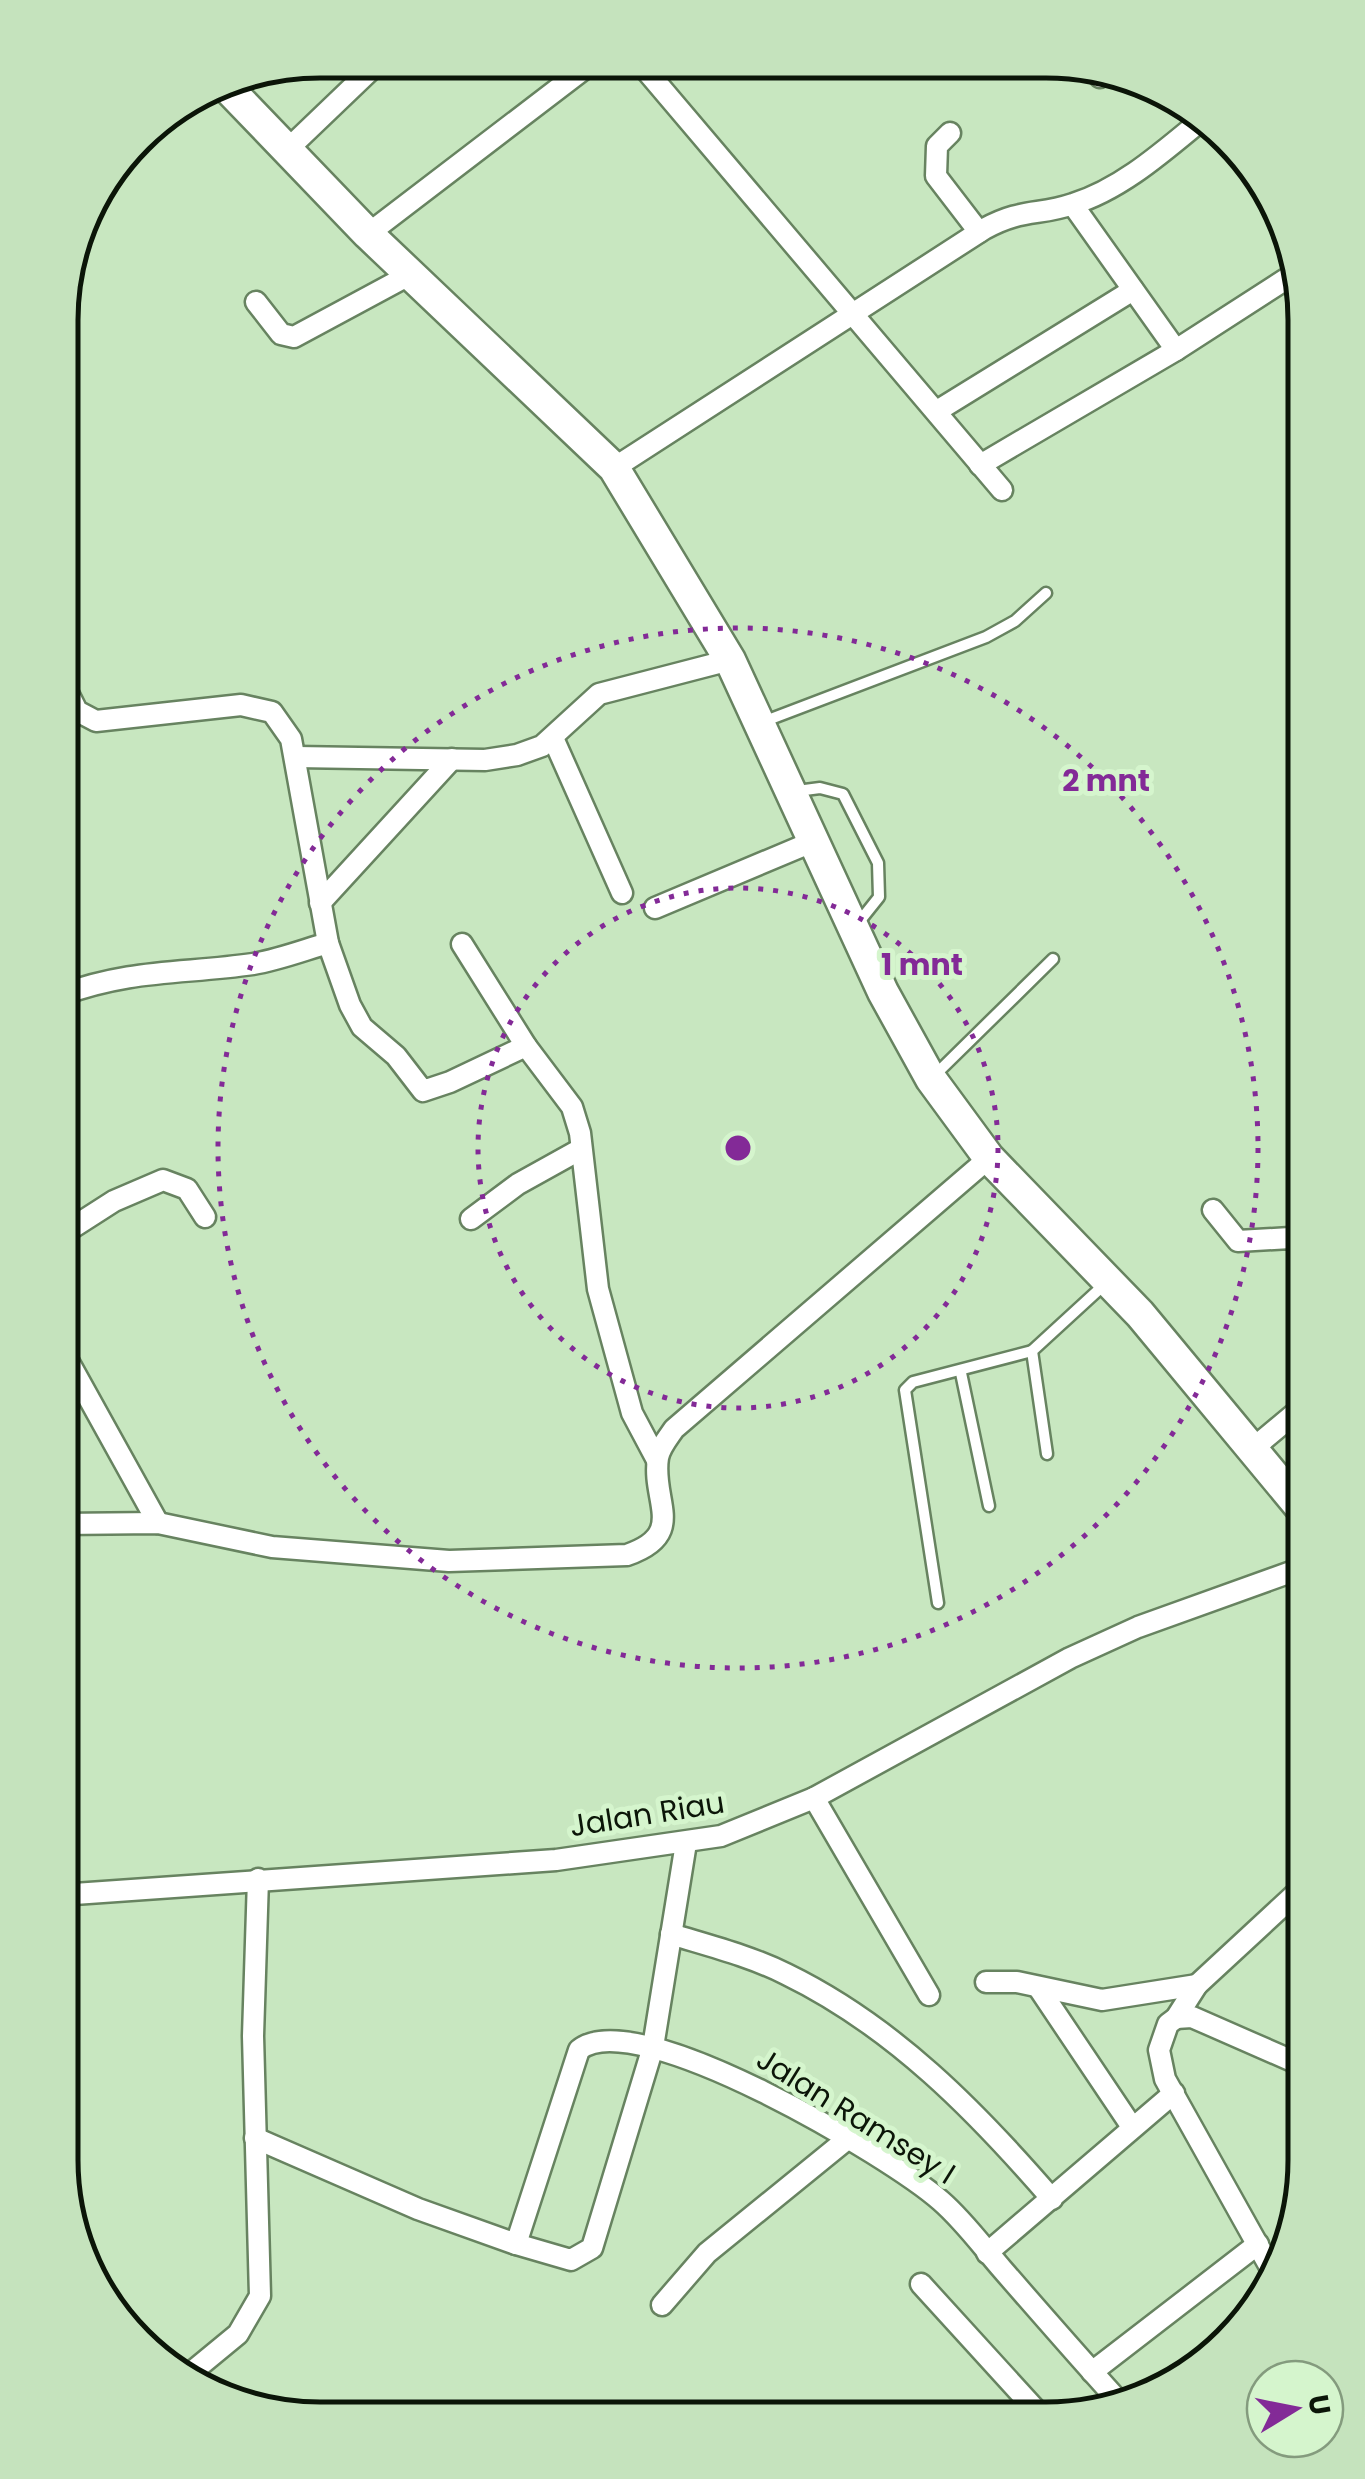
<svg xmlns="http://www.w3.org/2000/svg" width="1365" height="2479" font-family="Poppins,sans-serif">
<rect width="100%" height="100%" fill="#c8e7c0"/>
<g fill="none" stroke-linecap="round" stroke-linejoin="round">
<defs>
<g id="lane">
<path d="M 760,723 L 986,637 L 1015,621 L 1046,593"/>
<path d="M 797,791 L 820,788 L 843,794 L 878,863 L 879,897 L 855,927"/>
<path d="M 935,1075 L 1053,959"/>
<path d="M 961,1373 L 989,1506"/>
<path d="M 1047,1454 L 1032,1351 L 1105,1284"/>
<path d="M 938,1603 L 905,1390 L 913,1382 L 1032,1351"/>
</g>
<g id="street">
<path d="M 639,62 L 1002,490"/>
<path d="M 1090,65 L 1100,77"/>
<path d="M 159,118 L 167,114"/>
<path d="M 950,133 L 937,146 L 936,176 L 979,232"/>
<path d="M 287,150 L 381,60"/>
<path d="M 1073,205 L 1176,350 L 1297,272"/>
<path d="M 368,234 L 593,62"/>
<path d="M 256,302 L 281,334 L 294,337 L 411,274"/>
<path d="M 937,411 L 1133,290"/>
<path d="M 980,465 L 1176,350"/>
<path d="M 614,468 L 984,229 C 1022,208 1038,216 1073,204 C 1122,189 1165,150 1204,118"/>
<path d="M 62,681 L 77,711 L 96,721 L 241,705 L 272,712 L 291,739 L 328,943 L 350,1005 L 362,1027 L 396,1056 L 423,1091 L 450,1082 L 526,1046 L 572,1107 L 580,1133 L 598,1289 L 632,1413 L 657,1460"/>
<path d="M 553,738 L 622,893"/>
<path d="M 296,757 L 485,760 L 517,755 L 542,746 L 599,694 L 730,660"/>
<path d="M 320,903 L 452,759"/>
<path d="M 655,908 L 812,842"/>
<path d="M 462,944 L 526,1046"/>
<path d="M 61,995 C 131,969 183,974 253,964 C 278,960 304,950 328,943"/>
<path d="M 61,1138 L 64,1137"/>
<path d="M 1213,1210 L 1238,1241 L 1290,1238 L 1305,1251"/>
<path d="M 471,1219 L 518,1184 L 581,1149"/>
<path d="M 61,1235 L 114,1201 L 163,1180 L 187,1189 L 205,1217"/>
<path d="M 61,1348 L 158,1523"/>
<path d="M 1250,1451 L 1305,1405"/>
<path d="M 61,1524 L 158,1523 L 272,1547 L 449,1561 L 627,1555 C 688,1534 651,1501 658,1458 C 660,1447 668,1438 674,1429 L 989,1158"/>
<path d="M 814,1798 L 929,1995"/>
<path d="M 60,1895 L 556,1860 L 721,1836 L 814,1798 L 1070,1658 L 1138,1627 L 1305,1567"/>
<path d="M 671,1934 C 710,1946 750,1956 786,1974 C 893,2026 976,2111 1052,2199"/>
<path d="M 986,1982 L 1017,1982 L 1102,2000 L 1197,1985"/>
<path d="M 1038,1987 L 1132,2127"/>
<path d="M 1176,2018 L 1192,2017 L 1304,2066"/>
<path d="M 255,2138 L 418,2209 L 516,2244 L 579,2050 C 635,2003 893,2158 941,2201 C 964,2221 982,2246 1002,2269 C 1042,2315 1082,2361 1123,2406"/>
<path d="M 516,2244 L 571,2260 L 592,2248 L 653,2047 L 686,1843"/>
<path d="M 987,2253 L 1174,2093"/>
<path d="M 1270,2267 L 1165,2079 L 1159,2050 L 1168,2024 L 1176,2018 L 1197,1985 L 1304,1886"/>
<path d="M 921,2284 L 1044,2419"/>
<path d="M 662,2305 L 707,2253 L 846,2140"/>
<path d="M 1092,2372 L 1258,2244"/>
<path d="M 187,2376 L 238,2334 L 260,2296 L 253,2036 L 258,1879"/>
</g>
<path id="secondary" d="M 220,80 L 368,234 L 614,468 L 730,660 L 883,992 L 931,1079 L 989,1158 L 1140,1314 L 1305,1513"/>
</defs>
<use href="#lane" stroke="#678360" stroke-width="15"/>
<use href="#street" stroke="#678360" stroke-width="25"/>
<use href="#secondary" stroke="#678360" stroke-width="35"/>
<use href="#lane" stroke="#fff" stroke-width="10"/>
<use href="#street" stroke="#fff" stroke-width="20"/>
<use href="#secondary" stroke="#fff" stroke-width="30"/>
</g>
<g fill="none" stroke="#832a97" stroke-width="5" stroke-dasharray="5 10">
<circle cx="738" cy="1148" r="260"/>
<circle cx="738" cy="1148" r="520"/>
</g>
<g text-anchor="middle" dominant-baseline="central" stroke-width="10" stroke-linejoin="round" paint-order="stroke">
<g font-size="30" fill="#0b1508" stroke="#d5f5cd">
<text transform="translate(647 1814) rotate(-9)">Jalan Riau</text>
<text transform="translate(856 2116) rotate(32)">Jalan Ramsey I</text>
</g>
</g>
<path d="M0 0H1365V2479H0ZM320 78H1046A242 242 0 0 1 1288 320V2160A242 242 0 0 1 1046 2402H320A242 242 0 0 1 78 2160V320A242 242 0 0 1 320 78Z" fill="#c5e3bd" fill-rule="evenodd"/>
<path fill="none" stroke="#0b1508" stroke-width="5" d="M320 78H1046A242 242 0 0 1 1288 320V2160A242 242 0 0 1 1046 2402H320A242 242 0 0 1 78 2160V320A242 242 0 0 1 320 78Z"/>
<circle cx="738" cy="1148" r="15" fill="#832a97" stroke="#d5f5cd" stroke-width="5"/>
<g font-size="30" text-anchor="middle" font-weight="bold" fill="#832a97" stroke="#d5f5cd" stroke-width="10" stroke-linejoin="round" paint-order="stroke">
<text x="1106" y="791">2 mnt</text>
<text x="922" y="975">1 mnt</text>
</g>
<g transform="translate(1295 2409) rotate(80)"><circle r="48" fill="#d5f5cd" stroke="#849b7e" stroke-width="2.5"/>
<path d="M0-8L18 38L0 25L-18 38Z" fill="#832a97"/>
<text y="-15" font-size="28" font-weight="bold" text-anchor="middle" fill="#0b1508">U</text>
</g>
</svg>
